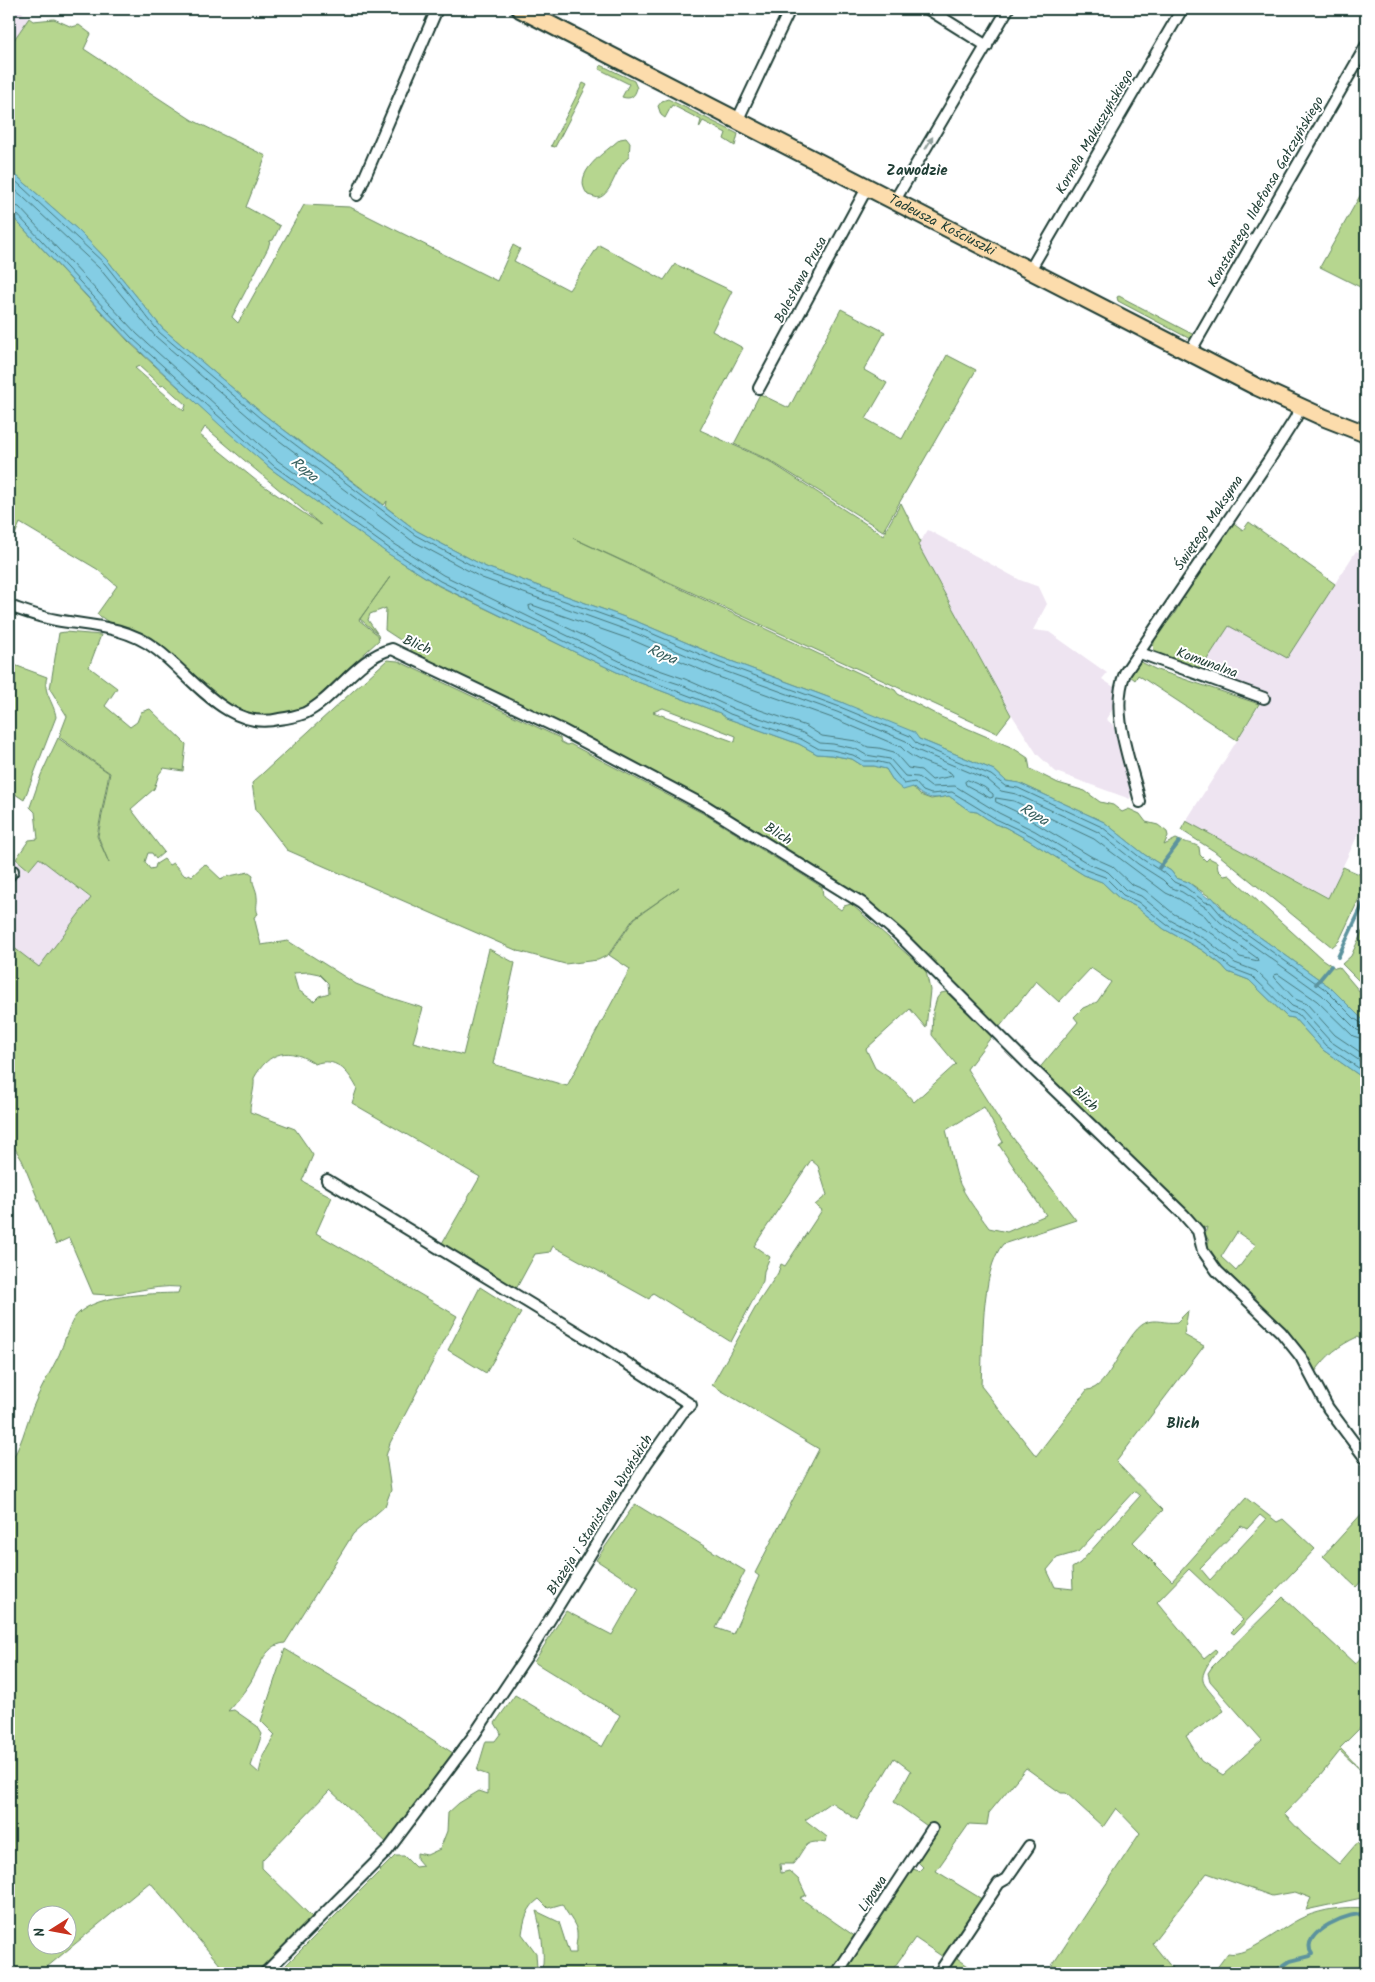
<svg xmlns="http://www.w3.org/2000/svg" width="1375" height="1982" font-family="Kalam,sans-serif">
<rect width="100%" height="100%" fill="#fff"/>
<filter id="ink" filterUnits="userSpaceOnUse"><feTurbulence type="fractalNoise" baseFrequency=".02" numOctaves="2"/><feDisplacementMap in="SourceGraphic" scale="10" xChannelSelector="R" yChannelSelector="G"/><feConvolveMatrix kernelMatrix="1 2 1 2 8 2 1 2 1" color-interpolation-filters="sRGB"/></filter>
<g filter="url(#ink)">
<g fill="#eee4f1">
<path d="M 9,9 L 25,9 L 22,13 L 29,18 L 9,47 Z"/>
<path d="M 928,530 L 1020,580 L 1039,587 L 1047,604 L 1033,630 L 1049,632 L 1107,673 L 1102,679 L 1114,687 L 1114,707 L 1106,719 L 1113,725 L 1131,788 L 1130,799 L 1056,772 L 1037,754 L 1012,715 L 918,545 Z"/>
<path d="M 1356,551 L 1366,555 L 1366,818 L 1328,897 L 1186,821 L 1266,695 L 1264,691 L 1199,670 L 1229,626 L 1287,658 Z"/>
<path d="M 39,858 L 91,899 L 39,967 L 9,944 L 9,868 L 16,860 L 29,871 Z"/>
</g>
<g fill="#b6d68f" stroke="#6a8a62" fill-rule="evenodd">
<path d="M 29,18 L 33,21 L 54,19 L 72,27 L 79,25 L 91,34 L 84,49 L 192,120 L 266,156 L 246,207 L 280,226 L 273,240 L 270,241 L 268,248 L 232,317 L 238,323 L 304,205 L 350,207 L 497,281 L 513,245 L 520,249 L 514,261 L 569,290 L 599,245 L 664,280 L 675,264 L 732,291 L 712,331 L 743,348 L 700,430 L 769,461 L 883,535 L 901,503 L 920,541 L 918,545 L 1011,715 L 997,733 L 573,538 L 895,690 L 898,694 L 941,717 L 1013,748 L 1028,758 L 1030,769 L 1058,783 L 1085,791 L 1100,802 L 1113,805 L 1122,812 L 1129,809 L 1140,814 L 1146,822 L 1158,825 L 1167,832 L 1168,836 L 1164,845 L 1176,839 C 1184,843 1191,842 1199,847 L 1200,855 L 1206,861 L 1209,858 L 1217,862 L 1218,870 L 1224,876 L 1229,875 L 1322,959 L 1335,968 L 1339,967 L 1366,999 L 1366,1023 L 1330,987 L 1226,913 L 1219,903 L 1188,882 L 1176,878 L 1171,871 L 1145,855 L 1104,822 L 1019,783 L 1006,781 L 994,770 L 919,739 L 841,702 L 720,657 L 638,622 L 486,567 L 417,531 L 386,507 L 387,501 L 384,505 L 263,414 L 162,328 L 108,261 L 78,230 L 9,169 L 9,47 Z"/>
<path d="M 601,65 L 634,81 L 637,88 C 635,96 631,100 622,97 L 629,84 L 599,69 Z"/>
<path d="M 583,83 L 587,85 L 555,147 L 551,146 Z"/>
<path d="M 668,99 L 738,134 L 735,146 L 724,139 L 726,133 L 703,121 L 699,128 L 701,120 L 672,105 L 665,118 L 661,115 L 658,106 L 662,101 Z"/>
<path d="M 626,138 L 630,143 L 629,157 C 614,168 613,194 598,198 L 588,195 C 570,173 606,152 620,139 Z"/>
<path d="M 1366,185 L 1366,290 L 1320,267 Z"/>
<path d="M 9,213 L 129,342 L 177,386 L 271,469 L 389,554 L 439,586 L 585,657 L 638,682 L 720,713 L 726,718 L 799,744 L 817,754 L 831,755 L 852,759 L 863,766 L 874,766 L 886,769 L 894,782 L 913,787 L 920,795 L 931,799 L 949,796 L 970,811 L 977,812 L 995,824 L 1005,827 L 1030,841 L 1084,875 L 1102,882 L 1120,899 L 1135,906 L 1164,929 L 1202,950 L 1222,965 L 1228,972 L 1249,980 L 1287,1017 L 1294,1018 L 1323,1050 L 1366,1080 L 1366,1342 L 1357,1337 C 1338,1346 1327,1355 1315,1372 L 1300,1346 L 1286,1329 L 1265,1310 L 1254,1296 L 1241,1288 L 1216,1263 L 1206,1248 L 1209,1241 L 1205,1234 L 1207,1227 L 1200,1230 L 1037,1071 L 1078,1022 L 1074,1017 L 1083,1008 L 1097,1002 L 1111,982 L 1091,968 L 1059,1002 L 1036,981 L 998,1029 L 842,888 L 744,824 L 559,724 L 411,652 L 411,647 L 385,630 L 386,608 L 370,614 L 368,620 L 377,633 L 360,619 L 390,577 L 359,620 L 378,635 L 379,640 L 313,701 L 296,711 L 271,717 L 255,715 L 230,705 L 157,643 L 143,634 L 107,621 L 97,614 L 117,586 L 97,569 L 20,523 L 10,546 L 9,545 ZM 139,366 L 161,386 L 164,385 L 186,405 L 184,411 L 135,368 ZM 205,427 L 321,525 L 258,482 L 200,435 ZM 663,708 L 736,736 L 735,742 L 653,712 ZM 1237,1232 L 1256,1245 L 1236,1271 L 1221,1257 Z"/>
<path d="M 1119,296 L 1194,335 L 1194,341 L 1118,301 L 1117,297 Z"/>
<path d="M 841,309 L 885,332 L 864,370 L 887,383 L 866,419 L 902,439 L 947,355 L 976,370 L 883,531 L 769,460 L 734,444 L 760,394 L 789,408 Z"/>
<path d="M 1231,521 L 1243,530 L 1249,522 L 1335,584 L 1287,658 L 1229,626 L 1200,670 L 1155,654 C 1153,648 1153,645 1155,639 C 1161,626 1170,622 1176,611 C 1192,580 1212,551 1231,521 Z"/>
<path d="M 65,632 L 101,635 L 89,667 L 117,688 L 105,706 L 130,727 L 137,722 L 141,712 L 150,709 L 186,744 L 183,771 L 164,768 L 159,774 L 154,789 L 131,809 L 164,852 L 156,859 L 152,853 L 148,853 L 145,862 L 150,869 L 155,868 L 156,864 L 164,859 L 169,865 L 173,863 L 185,876 L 189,874 L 192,876 L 205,864 L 222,880 L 224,877 L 249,872 L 253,875 C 251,883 257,889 257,897 C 258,904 255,907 258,914 L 254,917 L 261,945 L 288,941 L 356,984 L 391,998 L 423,1008 L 413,1042 L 463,1055 L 489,949 L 515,963 L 493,1064 L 567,1086 L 630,969 L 609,955 L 635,918 L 679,887 L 634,918 L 608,955 L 598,960 L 565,964 L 518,951 L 287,850 L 256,810 L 252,783 L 387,660 L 398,661 L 560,738 L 561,742 L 567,745 L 570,744 L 706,815 L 822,887 L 823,897 L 841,910 L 844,906 L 851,904 L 926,971 L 930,990 L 926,1028 L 910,1009 L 866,1049 L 875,1068 L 897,1083 L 914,1102 L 956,1064 L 932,1035 L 933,1012 L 937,998 L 941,993 L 946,992 L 992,1036 L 967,1069 L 1000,1121 L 1076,1220 L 1003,1244 C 980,1271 983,1350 981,1386 L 1036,1456 L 1087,1390 C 1109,1390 1124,1334 1145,1323 C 1155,1318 1166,1324 1177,1322 L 1188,1311 L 1184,1335 L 1204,1346 L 1116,1462 L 1163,1510 L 1133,1542 L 1172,1581 L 1246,1498 L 1277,1522 L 1283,1519 L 1315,1549 L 1234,1634 L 1231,1632 L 1243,1620 L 1189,1569 L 1157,1602 L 1204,1658 L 1215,1649 L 1217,1651 C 1191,1687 1205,1679 1224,1711 L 1186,1736 L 1201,1761 L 1223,1775 L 1262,1740 L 1210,1681 L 1208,1673 L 1212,1667 L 1283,1597 L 1355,1664 L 1366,1652 L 1366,1722 L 1340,1748 L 1366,1775 L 1340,1751 L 1316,1781 L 1284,1814 L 1304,1835 L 1339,1864 L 1357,1843 L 1366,1852 L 1366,1897 L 1306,1910 L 1311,1898 L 1295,1892 L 1272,1896 L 1207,1873 L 1152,1943 L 1176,1973 L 1047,1973 L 1140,1833 L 1116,1808 L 1103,1827 L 1066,1793 L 1061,1793 L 1026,1768 L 989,1813 L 987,1825 L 969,1824 L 936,1871 L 985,1901 L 946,1959 L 915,1938 L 890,1973 L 841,1973 L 913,1869 L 919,1871 L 923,1867 L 917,1861 L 934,1831 L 894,1802 L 911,1771 L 894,1758 L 857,1820 L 831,1802 L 805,1820 L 827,1837 L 826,1843 C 803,1839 806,1848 793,1864 L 780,1864 L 781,1873 L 789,1871 L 799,1880 L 806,1895 L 800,1898 L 856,1937 L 831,1973 L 278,1973 L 395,1856 L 404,1856 L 415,1867 L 423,1866 L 417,1859 L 417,1853 L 427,1855 L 440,1849 L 447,1831 L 448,1813 L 459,1803 L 479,1791 L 488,1794 L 488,1775 L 477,1771 L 486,1741 L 495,1741 L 501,1733 L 495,1723 L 515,1695 L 602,1747 L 620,1715 L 534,1662 L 566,1611 L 612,1635 L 639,1588 L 596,1560 L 635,1504 L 745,1571 L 716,1628 L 733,1634 L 759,1576 L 755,1573 L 819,1449 L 712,1385 L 758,1303 L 778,1273 L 781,1264 L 785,1266 L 822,1210 L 815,1205 L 827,1195 L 818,1166 L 811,1160 L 754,1246 L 770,1257 L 764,1271 L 763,1281 L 731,1342 L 653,1293 L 649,1299 L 553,1246 L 550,1252 L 535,1254 L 516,1289 L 441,1245 L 480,1177 L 352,1103 L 357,1088 C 348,1071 335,1056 315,1064 C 289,1046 269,1051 254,1078 C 255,1090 250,1100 250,1112 L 295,1129 L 313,1155 L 302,1181 L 332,1197 L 316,1233 L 457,1316 L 390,1443 L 386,1456 L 391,1490 L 385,1506 L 353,1534 L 285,1643 C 263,1645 259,1671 248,1686 C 242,1695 235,1703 228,1711 L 234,1710 L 257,1726 L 262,1734 L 251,1766 L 259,1773 L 263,1756 L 275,1735 L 261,1721 L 285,1649 L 392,1713 L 456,1755 L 388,1844 L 330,1790 L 262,1860 L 262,1868 L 315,1920 L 259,1973 L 227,1973 L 150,1882 L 47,1967 L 50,1973 L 9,1973 L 9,1463 C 22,1447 25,1426 33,1407 C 40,1389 50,1373 59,1355 C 64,1344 67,1330 73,1320 C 89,1293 151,1294 178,1293 L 180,1287 C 150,1284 122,1298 93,1294 L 69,1238 L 56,1244 L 22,1160 L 9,1139 L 9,944 L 39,967 L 91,898 L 39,858 L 29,870 L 16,859 L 29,840 L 38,839 L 35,812 L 30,807 L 41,775 L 58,738 L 109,773 L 97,836 L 109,863 L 98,836 L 110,773 L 59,737 L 67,716 L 50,689 L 59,633 ZM 309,972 L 319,974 L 328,983 L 329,993 L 319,996 L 314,1001 L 298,990 L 293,973 ZM 984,1107 L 1003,1142 L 999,1145 L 1046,1215 L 1007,1232 L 989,1228 C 977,1211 959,1190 955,1169 C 952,1156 950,1144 946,1130 ZM 1134,1491 L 1140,1496 L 1080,1563 L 1072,1568 L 1073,1589 L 1055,1587 L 1047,1570 L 1057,1558 L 1078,1552 ZM 1260,1515 L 1266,1520 L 1210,1580 L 1200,1568 L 1241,1526 L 1247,1529 ZM 539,1899 L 548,1908 L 562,1904 C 566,1913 576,1923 577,1932 C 578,1939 575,1945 576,1953 L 569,1953 L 559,1922 L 536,1911 C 540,1924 546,1957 542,1968 L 537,1968 L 536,1953 L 522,1934 C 524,1920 527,1907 539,1899 ZM 38,1914 L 68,1914 L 68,1944 L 38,1944 Z"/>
<path d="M 1141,662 L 1157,670 L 1259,704 L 1237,740 L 1138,675 L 1135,680 L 1130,676 L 1133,667 Z"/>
<path d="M 9,663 L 47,677 C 42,692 54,702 56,717 L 24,800 L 9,790 Z"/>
<path d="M 1186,821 L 1328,898 L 1343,867 L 1366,877 L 1366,884 L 1339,941 L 1332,947 L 1214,851 L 1181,830 Z"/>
<path d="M 1366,923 L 1366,988 L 1342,964 L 1351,956 Z"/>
<path d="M 480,1287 L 521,1313 L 486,1373 L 448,1350 Z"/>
<path d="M 1366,1509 L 1366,1576 L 1356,1587 L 1323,1556 Z"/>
<path d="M 1366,1908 L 1366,1973 L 1213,1973 L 1228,1953 C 1248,1958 1284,1925 1304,1917 C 1324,1909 1345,1906 1366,1908 Z"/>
<path d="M 954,1956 L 978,1973 L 943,1973 Z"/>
</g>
<path fill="#84cde4" stroke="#5c939e" d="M 9,169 L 78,230 L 108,261 L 162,328 L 263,414 L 417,531 L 486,567 L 638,622 L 720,657 L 841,702 L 914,732 L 919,739 L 994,770 L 1006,781 L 1019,783 L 1104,822 L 1145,855 L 1171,871 L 1176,878 L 1188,882 L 1208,898 L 1212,897 L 1226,913 L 1330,987 L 1366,1023 L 1366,1080 L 1323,1050 L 1294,1018 L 1287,1017 L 1249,980 L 1228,972 L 1222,965 L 1202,950 L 1164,929 L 1135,906 L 1120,899 L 1102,882 L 1084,875 L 1030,841 L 1005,827 L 995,824 L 977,812 L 970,811 L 949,796 C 933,799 925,800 913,787 L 903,790 L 894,782 L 886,769 L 874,766 L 863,766 L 852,759 L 831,755 L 817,754 L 799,744 L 726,718 L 720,713 L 638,682 L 585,657 L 438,585 L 387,553 L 271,469 L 221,426 L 129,341 L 9,213 Z"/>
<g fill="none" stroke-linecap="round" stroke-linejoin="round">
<g stroke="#47777a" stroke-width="1">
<path d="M 9,175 L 105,264 L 159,332 L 260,418 L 415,535 L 484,572 L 637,627 L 718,662 L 840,707 L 910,736 L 917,744 L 991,775 L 1005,786 L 1018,788 L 1102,827 L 1142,859 L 1167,875 L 1174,882 L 1185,887 L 1205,902 L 1211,903 L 1223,917 L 1326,990 L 1355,1019 L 1366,1026"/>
<path d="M 9,184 L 100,269 L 155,336 L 256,423 L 411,540 L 482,578 L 635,633 L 716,668 L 837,712 L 906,741 L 914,749 L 988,780 L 1001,791 L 1016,794 L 1098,832 L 1138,864 L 1163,880 L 1170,887 L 1182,892 L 1208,909 L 1220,922 L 1322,995 L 1357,1030 L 1366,1033"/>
<path d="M 9,204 L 19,207 L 137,334 L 278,461 L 393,543 L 443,575 L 642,672 L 682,685 L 734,709 L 803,733 L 820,743 L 833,744 L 856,749 L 866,755 L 890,759 L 905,776 L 918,777 L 931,787 L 955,786 L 999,813 L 1035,831 L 1089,864 L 1108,872 L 1126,890 L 1141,896 L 1170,920 L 1208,941 L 1235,963 L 1256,971 L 1292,1006 L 1302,1010 L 1330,1041 L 1366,1065"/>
<path d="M 9,210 L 15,212 L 132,338 L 225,422 L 274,466 L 390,549 L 440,581 L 630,673 L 713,705 L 730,714 L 801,739 L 819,749 L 832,750 L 853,755 L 864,761 L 875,761 L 888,764 L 904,784 L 915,782 L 923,791 L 931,794 L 952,792 L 996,819 L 1032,836 L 1086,870 L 1105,877 L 1123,895 L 1138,902 L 1167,925 L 1205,946 L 1231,968 L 1252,976 L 1289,1012 L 1298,1014 L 1326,1046 L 1366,1073"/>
<path d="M 532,605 L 632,640 L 713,675 L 835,719 L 901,747 C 912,761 936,765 951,773 L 953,776 L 932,780 L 921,770 L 908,768 L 894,752 L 879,748 L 868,747 L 856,741 L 822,736 L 806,726 L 737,702 L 685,679 L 645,665 L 530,610 L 529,606 Z"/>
<path d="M 968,780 L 984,787 L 993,794 L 993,797 L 990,798 L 966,785 L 965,782 Z"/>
<path d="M 996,798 L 1014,801 L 1094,839 L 1166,893 L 1179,899 L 1205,916 L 1214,927 L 1257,958 L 1258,961 L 1240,957 L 1213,934 L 1174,914 L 1145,890 L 1131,884 L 1112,866 L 1092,857 L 1015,811 L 996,802 Z"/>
<path d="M 1366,1040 L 1353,1036 L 1317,1001 L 1278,974 L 1274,975 L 1275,978 L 1295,999 L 1307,1004 L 1335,1035 L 1366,1056"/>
</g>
<g stroke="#5c939e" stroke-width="4">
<path d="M 1159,868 L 1179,842"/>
<path d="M 1338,957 L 1366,898"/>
<path d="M 1316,984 L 1331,966"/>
<path d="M 1273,1973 L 1290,1961 L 1310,1956 L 1312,1954 C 1297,1933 1354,1909 1366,1915"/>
</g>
<defs>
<g id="minor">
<path d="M 928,9 L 987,46"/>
<path d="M 738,119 L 790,9"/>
<path d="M 357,195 L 437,9"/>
<path d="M 895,200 L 1008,9"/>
<path d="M 1030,270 L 1182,9"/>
<path d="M 1190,352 L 1366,46"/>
<path d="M 759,388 L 868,186"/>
<path d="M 9,606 C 24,611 39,617 56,620 C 91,626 126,626 156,649 C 191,675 228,732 279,719 C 287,718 297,716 305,713 C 337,697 356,658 392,649 L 560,729 L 707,807 L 862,903 L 899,935 L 1035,1071 L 1184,1215 L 1198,1231 L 1203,1251 L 1217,1271 L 1281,1332 L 1301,1357 L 1328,1408 L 1366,1459"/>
<path d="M 1140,653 L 1264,698"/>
<path d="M 1140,802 C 1131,762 1109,713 1125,673 L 1269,460 L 1295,419 L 1300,408"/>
<path d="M 9,876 L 13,871"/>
<path d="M 265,1973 L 387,1851 L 474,1735 L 534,1645 L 646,1464 L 682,1413 L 691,1405 L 606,1350 L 327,1180"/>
<path d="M 837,1973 L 932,1829"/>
<path d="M 939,1973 L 999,1883 L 1006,1879 L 1029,1846"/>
</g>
<g id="primary">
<path id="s1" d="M 520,9 L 1257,387 L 1325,418 L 1366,434"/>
</g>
</defs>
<use href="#minor" stroke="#1f3d34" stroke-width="14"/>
<use href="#primary" stroke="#1f3d34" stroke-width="20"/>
<use href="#minor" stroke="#fff" stroke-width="10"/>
<use href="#primary" stroke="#fcdcac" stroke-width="16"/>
</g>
<defs><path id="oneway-solid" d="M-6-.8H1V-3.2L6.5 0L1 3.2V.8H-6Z" transform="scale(1.25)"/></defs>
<use fill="#8f9e9a" href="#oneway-solid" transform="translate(929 143) rotate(-59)"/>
</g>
<g text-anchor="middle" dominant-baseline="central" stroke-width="4" stroke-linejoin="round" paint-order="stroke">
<g font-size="14" fill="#1f3d34" stroke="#fff">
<text transform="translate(1095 132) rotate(-60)">Kornela Makuszyńskiego</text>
<text transform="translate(1266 192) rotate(-60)">Konstantego Ildefonsa Gałczyńskiego</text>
<text stroke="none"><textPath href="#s1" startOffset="474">Tadeusza Kościuszki</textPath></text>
<text transform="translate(801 280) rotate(-62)">Bolesława Prusa</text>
<text transform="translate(1209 523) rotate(-56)">Świętego Maksyma</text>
<text transform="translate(417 645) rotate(23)">Blich</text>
<text transform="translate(1207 663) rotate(20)">Komunalna</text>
<text transform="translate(778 834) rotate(32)">Blich</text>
<text transform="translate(1085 1099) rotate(43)">Blich</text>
<text transform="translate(600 1515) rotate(-58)">Błażeja i Stanisława Wrońskich</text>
<text transform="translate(873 1894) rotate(-56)">Lipowa</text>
</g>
<g font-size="15" font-weight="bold" fill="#1f3d34" stroke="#fff">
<text x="917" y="171">Zawodzie</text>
<text x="1183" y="1424">Blich</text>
</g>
<g font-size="15" font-style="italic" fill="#386160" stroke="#fff">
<text transform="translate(304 470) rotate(40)">Ropa</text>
<text transform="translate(662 655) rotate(23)">Ropa</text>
<text transform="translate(1034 815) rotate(30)">Ropa</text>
</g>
</g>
<rect width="1375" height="1982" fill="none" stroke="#fff" stroke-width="30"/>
<rect x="15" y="15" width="1345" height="1952" fill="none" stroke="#1f3d34" stroke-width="2" filter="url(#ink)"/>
<g transform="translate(52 1930) rotate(259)"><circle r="24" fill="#ffffff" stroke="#a5b1ae"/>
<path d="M0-4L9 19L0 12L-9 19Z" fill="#c8321e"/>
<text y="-8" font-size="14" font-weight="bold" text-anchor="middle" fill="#1f3d34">N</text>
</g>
</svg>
